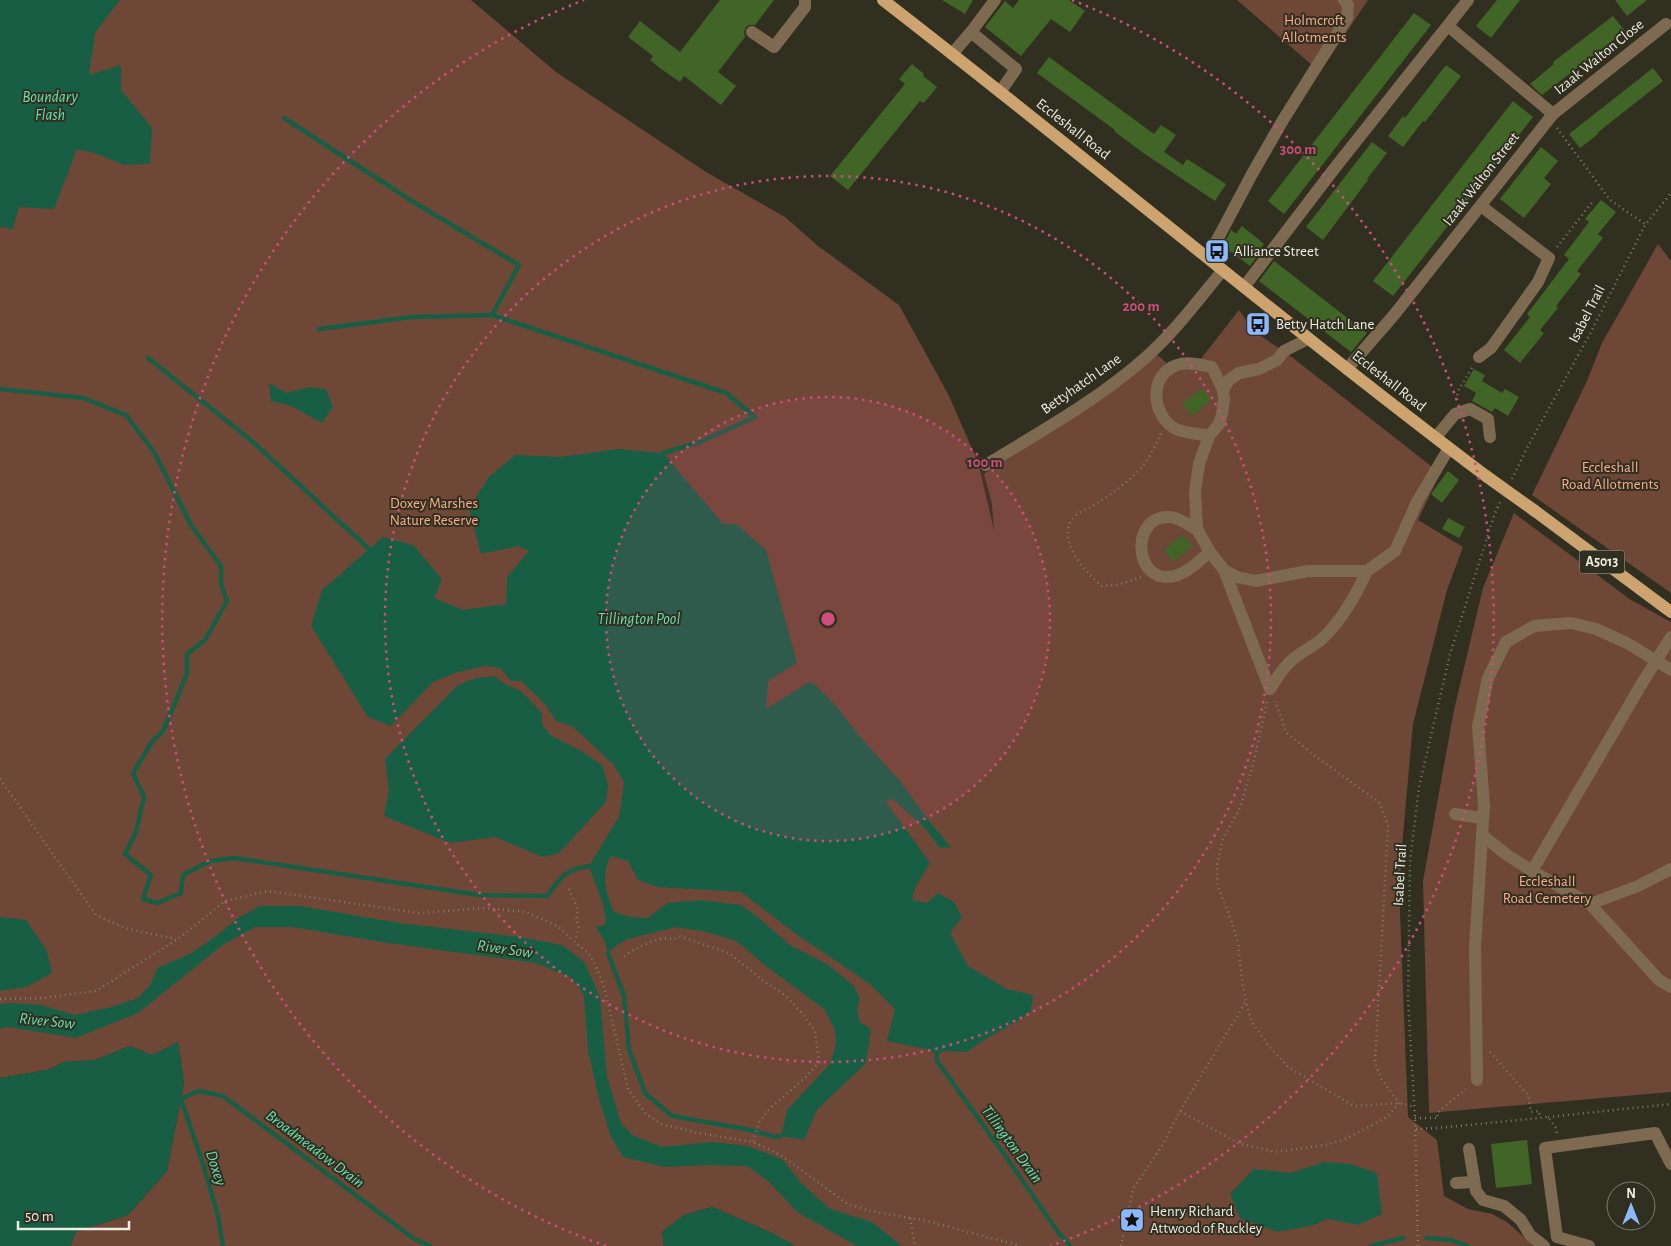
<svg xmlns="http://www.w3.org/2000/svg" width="1671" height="1246" font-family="'Alegreya Sans',sans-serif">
<rect width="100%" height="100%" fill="#312f20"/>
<g fill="#6f4737">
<path d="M 0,0 L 471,0 L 556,72 L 706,172 L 785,217 L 818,246 L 899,305 L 948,394 L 978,462 L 994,530 L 992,504 L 984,474 L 1104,396 L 1156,354 L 1169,365 L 1200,360 L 1239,310 C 1252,330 1263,339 1284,351 L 1440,473 L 1418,520 L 1463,547 L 1447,590 L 1413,724 L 1401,858 L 1400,913 L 1408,1117 L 1437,1140 L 1444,1196 L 1468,1209 L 1492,1214 L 1507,1222 L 1534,1246 L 795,1246 L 770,1232 L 712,1207 L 684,1215 L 662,1232 L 664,1246 L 70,1246 L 76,1232 L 128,1215 L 167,1171 L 184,1083 L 178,1042 L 152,1055 L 130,1046 L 95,1060 L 65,1062 L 47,1070 L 0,1078 Z"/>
<path d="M 1237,0 L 1368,0 L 1320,72 Z"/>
<path d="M 1658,244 L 1671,261 L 1671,593 L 1532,495 L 1587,381 L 1602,343 Z"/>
<path d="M 1514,513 L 1631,600 L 1671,622 L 1671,1092 L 1429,1113 L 1423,881 L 1454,710 L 1483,588 Z"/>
</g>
<g fill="#185e45">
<path d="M 0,0 L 120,0 L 95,33 L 89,75 L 121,65 L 121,90 L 152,128 L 150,164 L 124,165 L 94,153 L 77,149 L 54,209 L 19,207 L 13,229 L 0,227 Z"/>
<path d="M 269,383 L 286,393 L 310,387 L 326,389 L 333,407 L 322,423 L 291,406 L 271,401 Z"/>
<path d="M 618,449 L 663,453 L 723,524 L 736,524 L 766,550 L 797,663 L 768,681 L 766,709 L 811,681 L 837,707 L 861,738 L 901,782 L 928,820 L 951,847 L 940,848 L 925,828 L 891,798 L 886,802 L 930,863 L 915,888 L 912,900 L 927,903 L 938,893 L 954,902 L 962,917 L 950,933 L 968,966 L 1007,989 L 1033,995 L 1031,1011 L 1021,1019 L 984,1040 L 967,1052 L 944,1051 L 937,1055 L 930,1050 L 887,1041 L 895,1009 L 870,984 L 796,934 L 741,892 L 657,887 L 638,880 L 628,861 L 611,856 C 600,876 606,893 614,912 L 629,917 L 648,918 L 667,903 L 701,900 L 741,905 L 760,919 L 790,945 L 827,964 L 853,985 L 860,998 L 857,1009 L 860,1022 L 871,1029 L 866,1063 L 817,1110 L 804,1140 L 781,1136 L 787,1110 L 830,1064 L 836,1044 L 835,1030 L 824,1009 L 766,966 L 736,941 L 707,932 L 676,927 L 628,939 L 617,945 L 608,953 L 605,942 L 596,927 L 606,924 L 603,904 L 589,866 L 619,817 L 624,782 L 613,764 L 572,726 L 556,721 L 545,704 L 521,681 L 511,681 L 500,668 L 485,666 L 458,672 L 433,682 L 391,726 L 368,717 L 311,626 L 322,590 L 383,537 L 413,545 L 442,579 L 434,598 L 463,610 L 506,604 L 507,577 L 529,551 L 519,546 L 481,554 L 469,508 L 489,477 L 515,455 L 560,457 Z"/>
<path d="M 495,676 L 503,683 L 522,692 L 542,713 L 542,724 L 550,735 L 583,752 L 603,766 L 608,786 L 606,802 L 559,853 L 543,857 L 495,837 L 450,843 L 384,816 L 389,790 L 385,759 L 458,685 L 476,678 Z"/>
<path d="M 260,906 L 300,906 L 399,923 L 519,937 L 562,945 L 585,963 L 600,997 L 607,1077 L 621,1123 L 632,1135 L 662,1147 L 711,1142 L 747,1146 L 774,1156 L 783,1160 L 801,1183 L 830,1209 L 872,1222 L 902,1246 L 857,1246 L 797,1212 L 769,1182 L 747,1166 L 707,1165 L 665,1167 L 623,1157 L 611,1137 L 599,1099 L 588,1050 L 584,995 L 570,977 L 536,963 L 388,943 L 292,927 L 256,927 L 224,944 L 138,1013 L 76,1038 L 8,1027 L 0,1029 L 0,1004 L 12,1003 L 41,1005 L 74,1015 L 112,1007 L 138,998 L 151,984 L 157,968 L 190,954 L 216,936 L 238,918 Z"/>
<path d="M 0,917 L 26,920 L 47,951 L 52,973 L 26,987 L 0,991 Z"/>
<path d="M 178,1042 L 184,1083 L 167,1171 L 128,1215 L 76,1232 L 70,1246 L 0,1246 L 0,1078 L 47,1070 L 65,1062 L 95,1060 L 130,1046 L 152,1055 Z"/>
<path d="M 1325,1162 L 1350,1164 L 1377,1173 L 1382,1214 L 1358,1225 L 1328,1219 L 1311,1226 L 1277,1232 L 1240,1218 L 1230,1194 L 1254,1169 L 1290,1173 Z"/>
<path d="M 712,1207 L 770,1232 L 795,1246 L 664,1246 L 662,1232 L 684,1215 Z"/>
</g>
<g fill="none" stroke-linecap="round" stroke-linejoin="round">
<g stroke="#185e45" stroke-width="4.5">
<path d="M 284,118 L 415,203 L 519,265 L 492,315"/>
<path d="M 319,329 L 412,317 L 492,315 L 726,393 L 755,417 L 700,442 L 663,453"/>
<path d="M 148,358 L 253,442 L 369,549"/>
<path d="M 0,389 L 83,398 L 126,415 L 154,452 L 191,525 L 221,566 L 221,584 L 227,601 L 205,640 L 187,654 L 187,673 L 173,708 L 163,731 L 152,742 L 133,773 L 144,797 L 136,832 L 125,854 L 151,875 L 143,899 L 157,903 L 181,893 L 183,875 L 210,861 L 234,858 L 479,895 L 547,896 C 560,878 566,869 589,866"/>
<path d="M 608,953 L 624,996 L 629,1049 L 645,1093 L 672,1116 L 750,1130 L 775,1137 L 781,1136"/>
<path d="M 937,1055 L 937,1061 L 1006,1157 L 1058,1232 L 1070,1246"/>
<path d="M 1426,1238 L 1451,1240 L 1467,1246"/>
<path d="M 223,1246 L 218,1216 L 204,1167 L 181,1099 L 198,1091 L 223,1096 L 413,1238 L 430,1246"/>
<path d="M 1371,1246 L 1403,1238"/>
</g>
</g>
<g fill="#416527">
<path d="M 720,0 L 774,0 L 755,25 L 749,25 L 746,27 L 744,32 L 745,37 L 718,72 L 736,86 L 721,105 L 684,76 L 680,82 L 661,69 L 650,60 L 653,56 L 628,37 L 640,21 L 680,52 Z"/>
<path d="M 942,0 L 973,0 L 965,14 Z"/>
<path d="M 1019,0 L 1069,0 L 1085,11 L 1070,32 L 1051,19 L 1021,56 L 985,27 L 1005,1 L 1013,8 Z"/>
<path d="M 1497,0 L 1520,0 L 1491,38 L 1476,26 Z"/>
<path d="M 1615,0 L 1647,0 L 1627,16 Z"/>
<path d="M 1414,13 L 1431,25 L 1284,214 L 1268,201 Z"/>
<path d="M 1613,16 L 1625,31 L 1542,95 L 1530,84 L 1554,64 L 1553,62 Z"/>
<path d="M 1049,57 L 1154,134 L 1161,125 L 1176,135 L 1164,152 L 1183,165 L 1187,159 L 1226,184 L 1215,201 L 1142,152 L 1114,131 L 1115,130 L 1037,73 Z"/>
<path d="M 912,64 L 924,74 L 923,76 L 937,87 L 924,103 L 920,101 L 848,190 L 830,176 L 905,84 L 899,79 Z"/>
<path d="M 1446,65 L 1461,76 L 1425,122 L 1423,121 L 1403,147 L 1388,136 L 1403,116 L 1405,118 Z"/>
<path d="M 1653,68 L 1663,81 L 1597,133 L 1598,134 L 1580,148 L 1569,134 Z"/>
<path d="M 1513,101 L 1533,117 L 1393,296 L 1373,281 Z"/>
<path d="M 1372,142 L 1387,153 L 1367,179 L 1368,180 L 1323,240 L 1306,227 Z"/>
<path d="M 1541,147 L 1558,161 L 1544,178 L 1551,184 L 1524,218 L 1500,199 Z"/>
<path d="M 1601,200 L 1616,212 L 1598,234 L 1603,238 L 1577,271 L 1581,274 L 1556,306 L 1558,308 L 1540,330 L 1544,333 L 1520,363 L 1504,350 L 1530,317 L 1527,314 L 1569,259 L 1564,255 L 1589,222 L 1585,219 Z"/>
<path d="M 1242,226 L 1264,244 L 1259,250 L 1261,251 L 1250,266 L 1223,246 L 1231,230 L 1236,234 Z"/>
<path d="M 1274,261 L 1367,333 L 1351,352 L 1259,281 Z"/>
<path d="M 1474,369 L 1485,375 L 1482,381 L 1502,393 L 1505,389 L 1519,397 L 1508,416 L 1495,408 L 1492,412 L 1472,401 L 1476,393 L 1464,386 Z"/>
<path d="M 1202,388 L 1211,400 L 1192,416 L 1182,404 Z"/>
<path d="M 1448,471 L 1459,480 L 1442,503 L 1431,494 Z"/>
<path d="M 1448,518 L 1465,527 L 1459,538 L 1442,529 Z"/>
<path d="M 1183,534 L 1193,546 L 1173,562 L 1164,550 Z"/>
<path d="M 1527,1140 L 1532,1184 L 1496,1188 L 1491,1144 Z"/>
</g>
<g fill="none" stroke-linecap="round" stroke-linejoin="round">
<g stroke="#7f7e70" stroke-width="2.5" stroke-dasharray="1 4" stroke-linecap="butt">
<path d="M 1557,128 L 1610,200 L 1645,224"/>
<path d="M 1557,247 L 1593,201"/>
<path d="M 1457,400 L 1458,391 L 1472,368"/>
<path d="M 1512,479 L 1527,448 L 1591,332 L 1645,225 L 1671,193"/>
<path d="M 1141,577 L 1121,584 L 1102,586 C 1085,572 1054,538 1075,516 C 1080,511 1087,510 1092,506 C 1106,498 1120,488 1132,477 C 1146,465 1154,450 1161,433"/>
<path d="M 1267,702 L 1253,765 L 1239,810 L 1223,838 L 1217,865 L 1218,887 L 1230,917 L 1238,943 L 1243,988 L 1251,1021 L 1268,1045 L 1288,1067 L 1354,1106 L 1399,1103 L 1415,1107"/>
<path d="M 0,779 L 96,915 L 128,929 L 176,939"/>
<path d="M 569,889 L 578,910 L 576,918 L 579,928 L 575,940"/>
<path d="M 624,956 C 634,949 648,942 660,939 C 668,937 670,941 679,936 L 729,953 L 765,982 L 786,996 L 801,1012 L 815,1031 L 819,1062 L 806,1077 L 767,1111 L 759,1123 L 753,1141"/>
<path d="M 0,999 L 42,998 L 96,991 L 178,939 L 225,901 L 268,891 L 419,913 L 485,908 L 526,912 L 557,926 L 591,956 L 604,986 L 628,1089 L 645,1113 L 661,1124 L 699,1133 L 753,1142 L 779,1154 L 848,1204 L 870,1211 L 927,1221 L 1021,1246"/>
<path d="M 1490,1052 L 1528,1095 L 1531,1112 L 1539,1111 L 1540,1118"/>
<path d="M 1180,1111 L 1246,1001"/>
<path d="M 1548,1117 L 1671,1104"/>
<path d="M 1415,1118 L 1438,1118 L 1437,1113 L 1466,1089"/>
<path d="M 1416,1129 L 1438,1128 L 1548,1117 L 1556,1128 L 1557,1135"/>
<path d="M 910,1218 L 915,1246"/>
<path d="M 1121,1246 L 1133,1189 L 1163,1144 L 1180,1111 L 1238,1143 L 1275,1152 L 1325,1145 L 1340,1141 L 1356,1134 L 1387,1117 L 1399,1103 L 1382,1080 L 1375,1063 L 1388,825 L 1380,803 L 1311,753 L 1286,732 L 1275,701"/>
<path d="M 1418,1246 L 1415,1118 L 1408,999 L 1410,862 L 1419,787 L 1450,654 L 1494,516 L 1500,502"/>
</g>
<g stroke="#7e6a51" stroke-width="12">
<path d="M 1448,26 L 1553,114"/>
<path d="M 752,32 L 774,47 L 805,7 L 805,0"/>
<path d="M 971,32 L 995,0"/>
<path d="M 952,54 L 971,32 L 1016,69 L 1000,92"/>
<path d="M 1208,257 L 1252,174 L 1283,120 L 1347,18 L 1348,5 L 1344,0"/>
<path d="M 1244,287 L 1334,169 L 1468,0"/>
<path d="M 1308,339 L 1284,351 L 1277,360 L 1259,369 L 1239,373 L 1229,380 L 1223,390 L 1224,400 L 1222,414 L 1219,424 L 1209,436 L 1199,464 L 1195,492 L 1197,529 L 1210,552 L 1224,570 L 1237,577 L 1256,581 L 1308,571 L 1367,571 L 1395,551 L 1417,502 L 1449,448"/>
<path d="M 1479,357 L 1491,348 L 1538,282 L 1549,258 L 1481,206"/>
<path d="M 1347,369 L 1394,315 L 1553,114 L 1666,24"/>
<path d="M 1209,436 C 1197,433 1185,434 1174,428 C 1152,415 1148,375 1177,365 C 1187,361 1201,365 1212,367 L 1223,390"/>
<path d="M 1436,437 L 1455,414 L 1470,409 L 1488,419 L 1490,437"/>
<path d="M 986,465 C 1040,432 1096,401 1144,359 C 1174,333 1198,300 1223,270"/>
<path d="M 1197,529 C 1188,526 1180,517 1169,517 C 1128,516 1134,590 1178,575 C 1190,571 1201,559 1210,552"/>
<path d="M 1224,570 L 1270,689"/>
<path d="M 1270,689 C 1276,679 1282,669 1291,661 C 1300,652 1313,647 1322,639 C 1342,620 1356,595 1367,571"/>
<path d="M 1455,814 L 1482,818"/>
<path d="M 1482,835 L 1507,855 L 1532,871 L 1590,904 L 1659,980 L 1671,987"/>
<path d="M 1532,871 L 1641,685 L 1671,637"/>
<path d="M 1590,904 L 1638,886 L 1671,869"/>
<path d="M 1477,1080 L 1475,947 L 1484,805 L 1478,726 L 1488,678 L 1506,642 L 1534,626 L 1571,623 L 1596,629 L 1627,643 L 1671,670"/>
<path d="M 1469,1149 L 1476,1191 L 1483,1200 L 1504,1206 L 1521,1220 L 1530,1235 L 1544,1246"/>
<path d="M 1456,1183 L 1473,1182"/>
<path d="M 1589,1246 L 1557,1237 L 1545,1148 L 1655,1133 L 1671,1164"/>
</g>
<g stroke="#cda36f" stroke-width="12">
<path d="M 883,0 C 1086,157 1282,322 1486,476"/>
<path d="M 1535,511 L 1671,612"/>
</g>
<path stroke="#cda36f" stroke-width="12" d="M 1486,476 L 1535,511"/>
</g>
<circle cx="828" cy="619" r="222" fill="#cd4e7d" fill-opacity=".12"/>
<g fill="none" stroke="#cd4e7d" stroke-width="2.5" stroke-dasharray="2.5 5">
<circle cx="828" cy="619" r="222"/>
<circle cx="828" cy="619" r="443"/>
<path d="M606 1246A665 665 0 0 1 584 0M1072 0A665 665 0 0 1 1050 1246"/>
</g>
<defs>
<symbol id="bus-square" viewBox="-11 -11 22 22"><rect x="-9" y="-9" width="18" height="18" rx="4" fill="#8cb9fc" stroke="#312f20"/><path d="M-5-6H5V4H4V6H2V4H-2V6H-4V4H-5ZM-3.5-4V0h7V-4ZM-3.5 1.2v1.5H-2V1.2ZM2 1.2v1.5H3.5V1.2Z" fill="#111"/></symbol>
<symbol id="sight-square" viewBox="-11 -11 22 22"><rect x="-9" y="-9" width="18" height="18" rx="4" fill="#8cb9fc" stroke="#312f20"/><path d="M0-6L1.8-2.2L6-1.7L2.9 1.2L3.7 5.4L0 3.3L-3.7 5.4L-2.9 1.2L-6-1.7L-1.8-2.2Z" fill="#111"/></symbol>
</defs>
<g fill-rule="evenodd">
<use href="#bus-square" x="1203" y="237" width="28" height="28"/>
<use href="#bus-square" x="1244" y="310" width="28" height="28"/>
<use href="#sight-square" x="1118" y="1206" width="28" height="28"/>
</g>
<g text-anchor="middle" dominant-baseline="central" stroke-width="4" stroke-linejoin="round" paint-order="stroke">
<rect fill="#312f20" stroke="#b5b5a8" stroke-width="1" x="1579.5" y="550.5" width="45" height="23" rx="4"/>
<g font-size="14" font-weight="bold" fill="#eeeee3">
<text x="1602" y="562">A5013</text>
</g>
<g font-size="15" fill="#fdad8f" stroke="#312f20">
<text x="1314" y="20">Holmcroft<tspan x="1314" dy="17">Allotments</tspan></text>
<text x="1610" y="467">Eccleshall<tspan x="1610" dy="17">Road Allotments</tspan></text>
<text x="434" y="503">Doxey Marshes<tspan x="434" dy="17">Nature Reserve</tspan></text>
<text x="1547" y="881">Eccleshall<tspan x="1547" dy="17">Road Cemetery</tspan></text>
</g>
<g font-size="15" fill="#eeeee3" stroke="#312f20">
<text transform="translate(1599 57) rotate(-39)">Izaak Walton Close</text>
<text transform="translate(1073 129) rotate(38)">Eccleshall Road</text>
<text transform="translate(1481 179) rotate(-52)">Izaak Walton Street</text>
<text transform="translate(1587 314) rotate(-63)">Isabel Trail</text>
<text transform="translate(1389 381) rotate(38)">Eccleshall Road</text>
<text transform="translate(1081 384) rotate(-35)">Bettyhatch Lane</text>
<text transform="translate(1400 875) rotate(-87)">Isabel Trail</text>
</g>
<g font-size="15" fill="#eeeee3" stroke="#312f20" text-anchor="start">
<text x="1234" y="251">Alliance Street</text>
<text x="1276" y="324">Betty Hatch Lane</text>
<text x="1150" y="1211">Henry Richard<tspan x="1150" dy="17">Attwood of Ruckley</tspan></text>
</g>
<g font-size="16" font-style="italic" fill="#68e1b1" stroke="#312f20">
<text x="50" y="97">Boundary<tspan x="50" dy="18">Flash</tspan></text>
<text x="639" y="619">Tillington Pool</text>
<text transform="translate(505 949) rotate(8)">River Sow</text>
<text transform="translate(47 1021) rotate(6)">River Sow</text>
<text transform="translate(1012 1144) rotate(54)">Tillington Drain</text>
<text transform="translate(315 1149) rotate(37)">Broadmeadow Drain</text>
<text transform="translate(216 1168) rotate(72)">Doxey</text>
</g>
</g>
<circle cx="828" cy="619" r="8" fill="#cd4e7d" stroke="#312f20" stroke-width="2.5"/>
<g font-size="15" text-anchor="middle" font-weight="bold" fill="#cd4e7d" stroke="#312f20" stroke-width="4" stroke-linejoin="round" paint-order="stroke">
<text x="1298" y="154">300 m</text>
<text x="1141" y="311">200 m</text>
<text x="985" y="467">100 m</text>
</g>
<g transform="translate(1631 1206)"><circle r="24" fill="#312f20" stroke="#7d7b6e"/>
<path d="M0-4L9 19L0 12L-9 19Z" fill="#8cb9fc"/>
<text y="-8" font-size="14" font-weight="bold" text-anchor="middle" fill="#eeeee3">N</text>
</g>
<path d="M18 1221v8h111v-8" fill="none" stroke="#eeeee3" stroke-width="2.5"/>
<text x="25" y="1221" font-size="15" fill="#eeeee3" stroke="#312f20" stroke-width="4" paint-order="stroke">50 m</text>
</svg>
